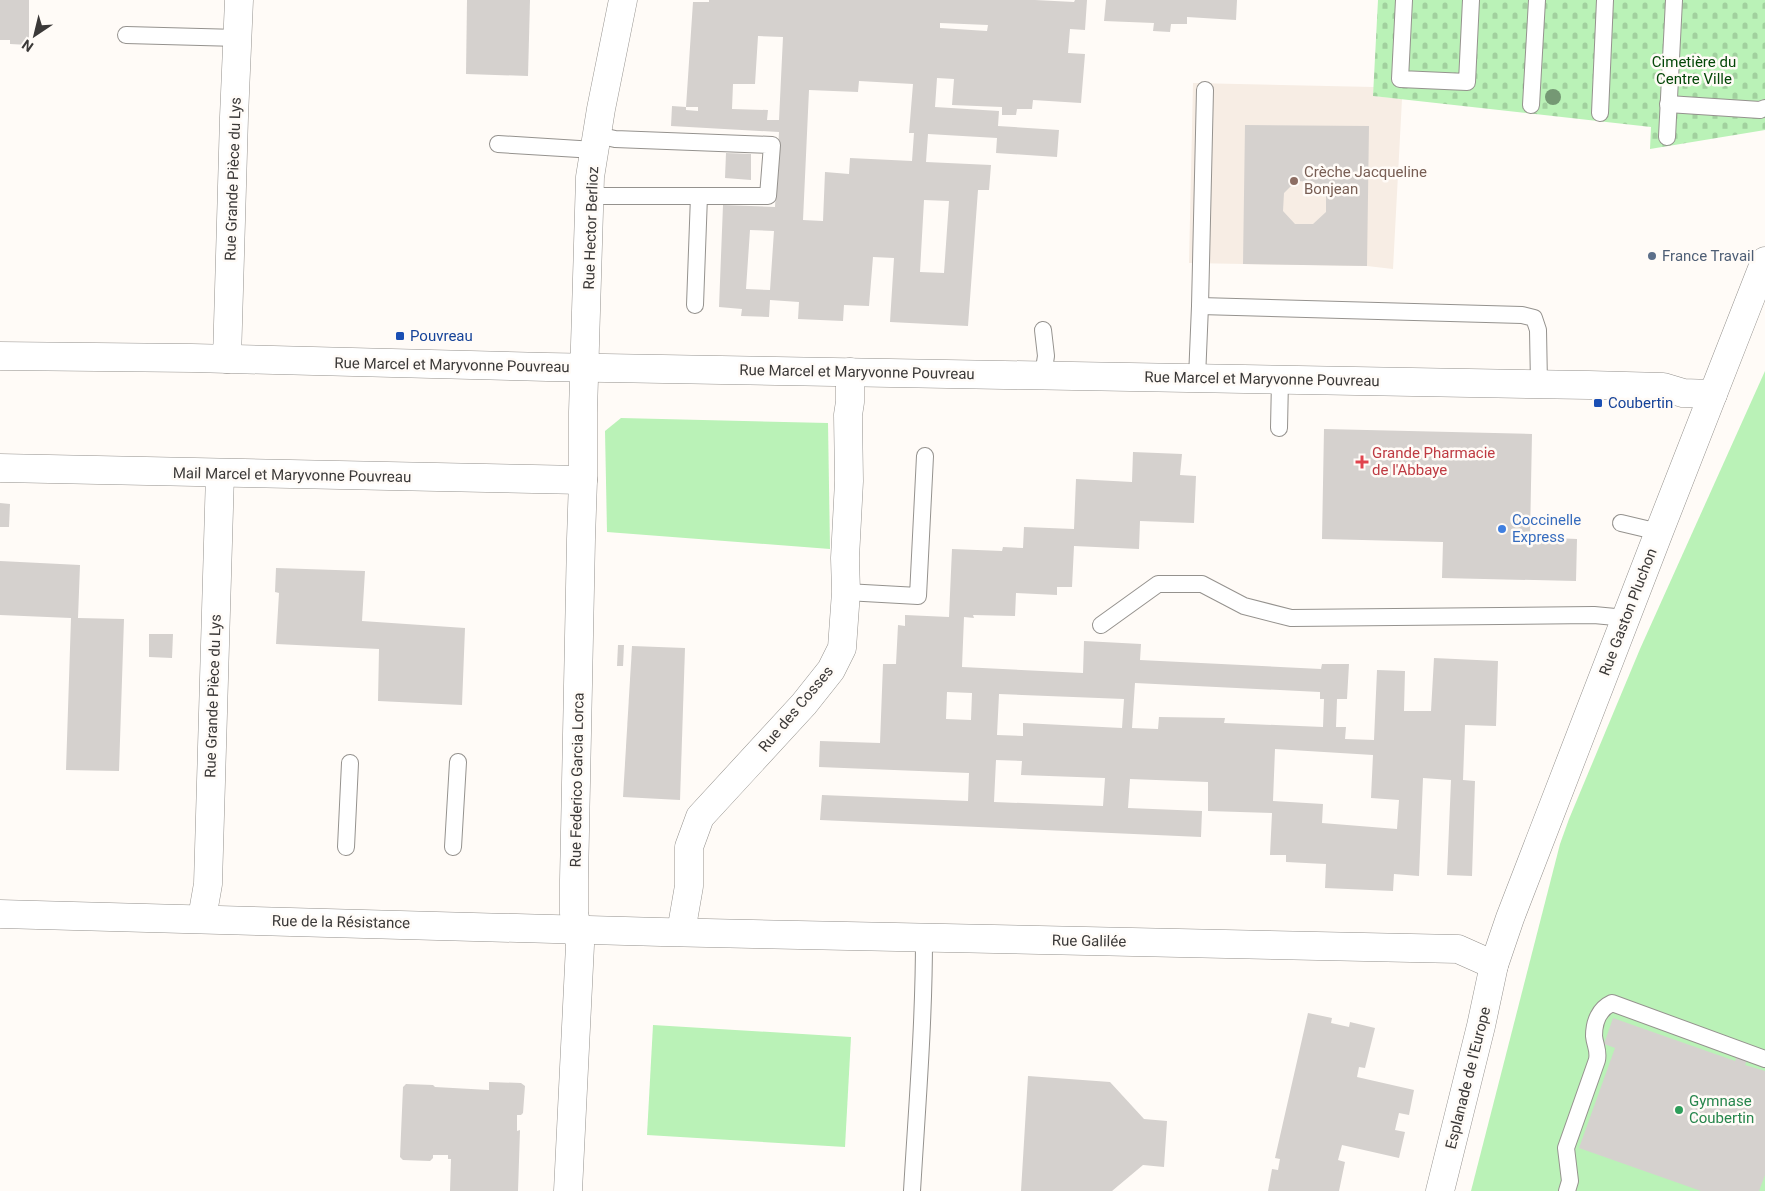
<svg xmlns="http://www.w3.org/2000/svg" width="1765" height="1191" font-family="Roboto,sans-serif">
<defs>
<pattern id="cemetery-stones" width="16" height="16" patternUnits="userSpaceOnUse" patternTransform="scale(1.25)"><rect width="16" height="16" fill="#baf2b7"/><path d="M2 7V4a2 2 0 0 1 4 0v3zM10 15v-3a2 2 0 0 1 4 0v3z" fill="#a1d09e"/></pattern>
</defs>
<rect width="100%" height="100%" fill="#fffbf7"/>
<path fill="#f7ede4" d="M 1193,83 L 1374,87 L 1373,96 L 1402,99 L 1393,269 L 1367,266 L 1189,263 Z"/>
<path fill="url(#cemetery-stones)" d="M 1378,0 L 1765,0 L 1765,130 L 1650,149 L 1651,127 L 1373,96 Z"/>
<g fill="#baf2b7">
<path d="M 1765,371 L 1765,1191 L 1471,1191 L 1560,844 L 1569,819 L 1640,649 Z"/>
<path d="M 621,418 L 828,423 L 830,549 L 607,532 L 605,431 Z"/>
<path d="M 653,1025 L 851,1037 L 845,1147 L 647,1135 Z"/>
</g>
<g fill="#d5d1ce" fill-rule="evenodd">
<path d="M 0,0 L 29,0 L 29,45 L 10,44 L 10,40 L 0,40 Z"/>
<path d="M 467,0 L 530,0 L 528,76 L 466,74 Z"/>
<path d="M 709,0 L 1035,0 L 1074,2 L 1075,0 L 1087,0 L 1085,30 L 1070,29 L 1068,53 L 1085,54 L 1081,103 L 1033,100 L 1032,109 L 1017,109 L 1016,115 L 1002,115 L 1002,107 L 952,105 L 954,79 L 937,78 L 935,107 L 999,111 L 998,126 L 1059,130 L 1057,157 L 996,153 L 997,138 L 928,134 L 926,162 L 991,165 L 989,190 L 978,190 L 968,326 L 890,322 L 894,258 L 873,257 L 869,306 L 844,305 L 843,321 L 798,319 L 799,302 L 770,300 L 769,317 L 741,316 L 742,309 L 719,307 L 723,205 L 775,207 L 779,132 L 671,126 L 672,106 L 686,107 L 693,2 L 709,2 ZM 940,23 L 988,25 L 987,31 L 940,28 ZM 758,36 L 783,37 L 779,120 L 767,120 L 768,110 L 732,109 L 733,84 L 755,84 ZM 859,81 L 913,84 L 909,133 L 914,133 L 912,161 L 850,158 L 849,174 L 825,172 L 823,221 L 803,220 L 809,90 L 858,92 ZM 686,107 L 698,107 L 698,111 L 686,110 ZM 924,200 L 949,201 L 944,273 L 920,272 ZM 750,230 L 774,231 L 770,290 L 746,289 Z"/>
<path d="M 1106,0 L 1237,0 L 1236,20 L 1187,17 L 1187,24 L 1171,24 L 1170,32 L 1153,31 L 1154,23 L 1104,21 Z"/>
<path d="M 1245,125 L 1369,126 L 1367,266 L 1243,264 ZM 1296,181 L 1314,182 L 1326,194 L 1326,212 L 1313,224 L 1295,224 L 1283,211 L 1284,193 Z"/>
<path d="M 726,153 L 751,154 L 751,180 L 725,178 Z"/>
<path d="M 1324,429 L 1532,434 L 1530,537 L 1577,539 L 1576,581 L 1442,578 L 1443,542 L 1322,539 Z"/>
<path d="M 1133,452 L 1182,454 L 1180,475 L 1196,476 L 1194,523 L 1140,521 L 1139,549 L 1074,546 L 1072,587 L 1057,587 L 1057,595 L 1016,593 L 1015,616 L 973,615 L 974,618 L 964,617 L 962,667 L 1083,673 L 1084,641 L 1141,644 L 1140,660 L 1321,669 L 1322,664 L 1349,664 L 1347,699 L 1337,699 L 1336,727 L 1346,727 L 1345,739 L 1374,740 L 1377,670 L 1405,671 L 1404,711 L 1431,711 L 1434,658 L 1498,661 L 1496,726 L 1465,725 L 1463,780 L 1475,781 L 1472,876 L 1447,875 L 1451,780 L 1423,778 L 1419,876 L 1394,874 L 1393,891 L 1325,888 L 1326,864 L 1286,862 L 1286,855 L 1270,855 L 1272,813 L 1208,811 L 1208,782 L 1130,779 L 1128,808 L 1202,811 L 1201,837 L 820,820 L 822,795 L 968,801 L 969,773 L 819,767 L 820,741 L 880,743 L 883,664 L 896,664 L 898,625 L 905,626 L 905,615 L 949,617 L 952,549 L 1002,551 L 1003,547 L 1023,548 L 1024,527 L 1074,529 L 1076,479 L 1132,482 ZM 1135,683 L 1320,692 L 1320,699 L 1324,699 L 1323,727 L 1224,723 L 1225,718 L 1159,717 L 1158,729 L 1132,728 ZM 947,692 L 972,693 L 971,720 L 946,719 ZM 999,694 L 1124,699 L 1122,728 L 1023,723 L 1023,736 L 997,735 ZM 1275,749 L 1373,755 L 1371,798 L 1399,800 L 1397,829 L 1322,823 L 1323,804 L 1273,801 ZM 996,760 L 1022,761 L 1021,775 L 1105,778 L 1103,806 L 994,802 Z"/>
<path d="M 0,503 L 10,504 L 9,527 L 0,527 Z"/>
<path d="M 0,561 L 80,565 L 78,618 L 124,619 L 119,771 L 66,770 L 71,618 L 0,615 Z"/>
<path d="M 276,568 L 365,571 L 362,621 L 465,628 L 462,705 L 378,701 L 379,649 L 276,644 L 279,593 L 275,592 Z"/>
<path d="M 149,634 L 173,634 L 172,658 L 149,657 Z"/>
<path d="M 618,645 L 624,645 L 623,666 L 617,666 Z"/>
<path d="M 632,646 L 685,648 L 680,800 L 623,797 Z"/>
<path d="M 1308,1013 L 1332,1018 L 1331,1023 L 1349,1027 L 1350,1022 L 1375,1028 L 1365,1068 L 1359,1067 L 1357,1077 L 1414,1090 L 1409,1115 L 1399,1113 L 1395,1130 L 1405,1132 L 1399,1158 L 1342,1145 L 1338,1160 L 1345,1162 L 1339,1191 L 1268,1191 L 1272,1169 L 1278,1170 L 1280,1159 L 1275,1158 Z"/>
<path d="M 1613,1018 L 1735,1061 L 1737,1056 L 1747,1060 L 1745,1065 L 1765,1071 L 1765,1175 L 1759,1191 L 1701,1191 L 1579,1148 L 1615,1048 L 1604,1044 Z"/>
<path d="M 1028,1076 L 1110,1082 L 1144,1119 L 1167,1121 L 1164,1167 L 1143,1165 L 1112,1191 L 1021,1191 Z"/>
<path d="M 489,1082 L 521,1083 L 525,1086 L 523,1113 L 521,1115 L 517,1115 L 517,1131 L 520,1130 L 518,1191 L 450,1191 L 451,1159 L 448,1159 L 448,1155 L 433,1155 L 433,1158 L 430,1161 L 403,1160 L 400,1157 L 403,1087 L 406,1084 L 433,1085 L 435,1087 L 489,1090 Z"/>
</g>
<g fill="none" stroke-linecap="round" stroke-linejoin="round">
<defs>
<g id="lane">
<path d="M 1404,0 L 1400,79 L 1467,82 L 1471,0"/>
<path d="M 126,35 L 238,38"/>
<path d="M 1668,104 L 1760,110 L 1765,108"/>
<path d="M 1531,105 L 1537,0"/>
<path d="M 1600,113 L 1605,0"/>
<path d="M 1667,137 L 1674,0"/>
<path d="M 498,144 L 595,150"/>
<path d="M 589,196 L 768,196 L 772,145 L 615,139 L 597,135"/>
<path d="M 695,305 L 699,196"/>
<path d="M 1200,306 L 1205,90"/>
<path d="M 1043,375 L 1046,356 L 1043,330"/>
<path d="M 1197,378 L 1200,306 L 1522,315 L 1534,318 L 1538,330 L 1539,384"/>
<path d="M 1279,428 L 1280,380"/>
<path d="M 1621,523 L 1659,532"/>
<path d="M 846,592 L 918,596 L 925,456"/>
<path d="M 1101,625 L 1158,584 L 1202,584 L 1244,606 L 1291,618 L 1594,615 L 1626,618"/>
<path d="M 346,847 L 350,763"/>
<path d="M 453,847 L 458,762"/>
<path d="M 912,1191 C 917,1107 924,1023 924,938"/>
<path d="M 1567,1191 L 1570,1181 L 1566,1148 L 1597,1060 C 1599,1050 1595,1046 1594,1036 C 1594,1022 1599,1009 1612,1003 L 1765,1059"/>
</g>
<g id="street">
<path d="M 0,356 L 192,358 L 547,367 L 1589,385 L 1663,387 L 1683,393 L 1713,394"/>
<path d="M 227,359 L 234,117 L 239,0"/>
<path d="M 0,468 L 583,480"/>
<path d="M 0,914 L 661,932 L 1458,949 L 1494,965"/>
<path d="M 202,918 L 208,884 L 220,474"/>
<path d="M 681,932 L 689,886 L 689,847 L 700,817 L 804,704 L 831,670 L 842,648 L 846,592 L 845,558 L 849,481 L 848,415 L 850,402 L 850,372"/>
<path d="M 568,1191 L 580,945 L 574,913 L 574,880 L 581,539 L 583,480 L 583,412 L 590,177 L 601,109 L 623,0"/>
<path d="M 1440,1191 L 1481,1026 L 1494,965 L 1510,918 L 1659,532 L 1765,261"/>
</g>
</defs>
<use href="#lane" stroke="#95928e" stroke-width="18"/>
<use href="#street" stroke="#95928e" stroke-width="29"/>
<use href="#lane" stroke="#fff" stroke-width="16"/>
<use href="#street" stroke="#fff" stroke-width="28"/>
</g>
<circle fill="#759874" cx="1553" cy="97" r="8"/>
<circle fill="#8d6e63" stroke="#fffbf7" stroke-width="2" cx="1294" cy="181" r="5"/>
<circle fill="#5c6f8a" stroke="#fffbf7" stroke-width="2" cx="1652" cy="256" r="5"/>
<g fill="#1a4fb4" stroke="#fffbf7" stroke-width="2">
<rect x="395" y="331" width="10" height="10" rx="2.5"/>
<rect x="1593" y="398" width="10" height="10" rx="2.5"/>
</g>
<path fill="#e0444e" stroke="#fffbf7" stroke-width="2" d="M1359.5 454.5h5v5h5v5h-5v5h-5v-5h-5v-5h5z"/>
<circle fill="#3f7fe0" stroke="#fffbf7" stroke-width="2" cx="1502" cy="529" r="5"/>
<circle fill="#2e9e5b" stroke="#fffbf7" stroke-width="2" cx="1679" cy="1110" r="5"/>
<g text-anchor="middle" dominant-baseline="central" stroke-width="5" stroke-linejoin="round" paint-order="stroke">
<g font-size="15" fill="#044708" stroke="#fffbf7">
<text x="1694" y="62">Cimetière du<tspan x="1694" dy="17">Centre Ville</tspan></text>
</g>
<g font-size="15" fill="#785e54" stroke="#fffbf7" text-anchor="start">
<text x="1304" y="172">Crèche Jacqueline<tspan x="1304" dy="17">Bonjean</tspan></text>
</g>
<g font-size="15" fill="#3b3938" stroke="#fffbf7">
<text transform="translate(233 179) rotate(-88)">Rue Grande Pièce du Lys</text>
<text transform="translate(591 228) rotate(-88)">Rue Hector Berlioz</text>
<text transform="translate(452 365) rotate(1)">Rue Marcel et Maryvonne Pouvreau</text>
<text transform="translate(857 372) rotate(1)">Rue Marcel et Maryvonne Pouvreau</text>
<text transform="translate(1262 379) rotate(1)">Rue Marcel et Maryvonne Pouvreau</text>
<text transform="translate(292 475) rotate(1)">Mail Marcel et Maryvonne Pouvreau</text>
<text transform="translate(1628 612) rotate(-69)">Rue Gaston Pluchon</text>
<text transform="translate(213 696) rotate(-88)">Rue Grande Pièce du Lys</text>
<text transform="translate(796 709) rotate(-50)">Rue des Cosses</text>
<text transform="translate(577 780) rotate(-89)">Rue Federico Garcia Lorca</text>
<text transform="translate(341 922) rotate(1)">Rue de la Résistance</text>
<text transform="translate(1089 941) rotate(1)">Rue Galilée</text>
<text transform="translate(1468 1078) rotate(-76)">Esplanade de l'Europe</text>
</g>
<g font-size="15" fill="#4e5e75" stroke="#fffbf7" text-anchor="start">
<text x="1662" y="256">France Travail</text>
</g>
<g font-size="15" fill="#164399" stroke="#fffbf7" text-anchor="start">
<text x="410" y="336">Pouvreau</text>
<text x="1608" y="403">Coubertin</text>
</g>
<g font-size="15" fill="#be3a42" stroke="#fffbf7" text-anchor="start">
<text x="1372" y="453">Grande Pharmacie<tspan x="1372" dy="17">de l'Abbaye</tspan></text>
</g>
<g font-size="15" fill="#366cbe" stroke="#fffbf7" text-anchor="start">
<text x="1512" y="520">Coccinelle<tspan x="1512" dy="17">Express</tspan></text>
</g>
<g font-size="15" fill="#27864d" stroke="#fffbf7" text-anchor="start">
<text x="1689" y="1101">Gymnase<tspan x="1689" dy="17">Coubertin</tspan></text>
</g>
</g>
<g transform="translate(35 35) rotate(215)" stroke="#fffbf7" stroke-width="4" paint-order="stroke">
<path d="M0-4L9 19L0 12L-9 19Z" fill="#3b3938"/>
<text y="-8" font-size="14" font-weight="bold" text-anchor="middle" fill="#3b3938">N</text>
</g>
</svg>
